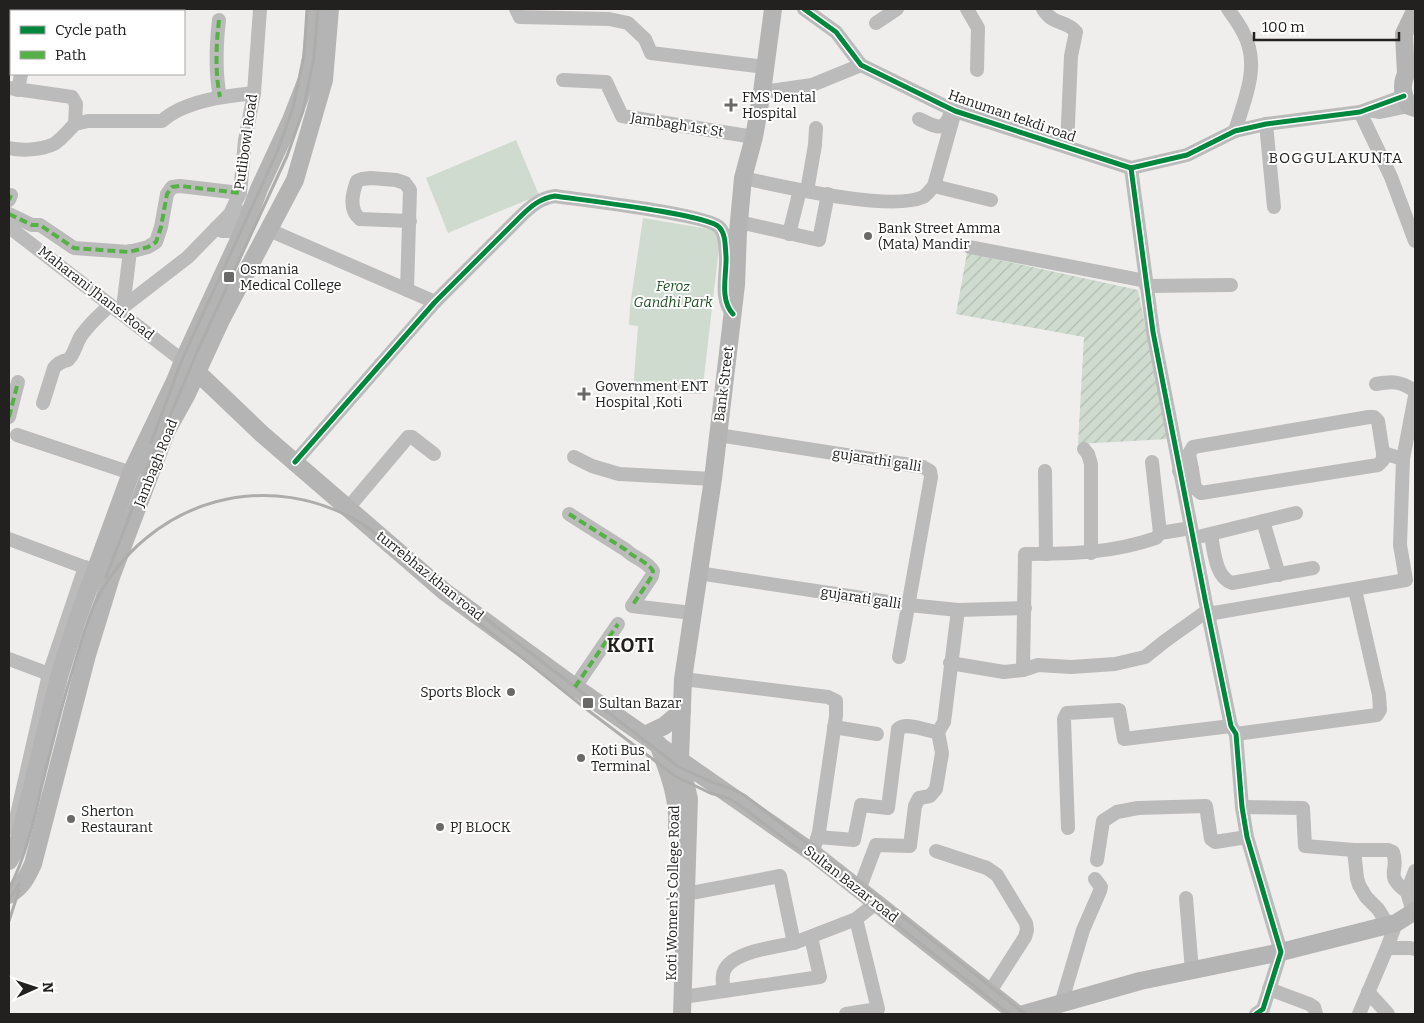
<svg xmlns="http://www.w3.org/2000/svg" width="1424" height="1023" font-family="Bitter,serif">
<defs>
<pattern id="garden-furrows" width="10" height="10" patternUnits="userSpaceOnUse" patternTransform="scale(1.25)"><rect width="10" height="10" fill="#cfdbce"/><path d="M-1 1l2-2M0 10L10 0M9 11l2-2" fill="none" stroke="#b1bcb1"/></pattern>
</defs>
<rect width="100%" height="100%" fill="#f0eeed"/>
<g fill="#cfdbce">
<path d="M 516,140 L 539,195 L 448,233 L 426,178 Z"/>
<path d="M 643,218 L 721,231 L 702,394 L 633,391 L 638,326 L 629,325 L 630,306 Z"/>
</g>
<path fill="url(#garden-furrows)" d="M 967,253 L 1138,290 L 1168,439 L 1078,444 L 1084,337 L 956,314 Z"/>
<g fill="none" stroke-linecap="round" stroke-linejoin="round">
<g stroke="#bcbbbb" stroke-width="14">
<path d="M 35,9 L 36,11"/>
<path d="M 516,9 L 520,17 L 609,19 L 628,23 L 645,39 L 651,53 L 765,67"/>
<path d="M 804,9 L 836,32 L 861,65 L 955,111 L 1131,168 L 1187,155 L 1235,131 L 1266,124 L 1360,112 L 1404,96"/>
<path d="M 967,9 L 978,28 L 977,70"/>
<path d="M 1043,9 C 1055,27 1065,19 1076,32 L 1071,56 L 1067,146"/>
<path d="M 1228,9 C 1233,16 1239,24 1243,32 C 1261,65 1245,98 1235,131"/>
<path d="M 151,11 L 151,9"/>
<path d="M 219,20 C 216,46 215,72 220,97"/>
<path d="M 876,23 L 897,9"/>
<path d="M 563,80 L 606,82 L 622,116 L 754,137"/>
<path d="M 9,88 L 72,97 L 76,104 L 75,124 L 88,121 L 162,121 C 184,101 225,96 254,93"/>
<path d="M 18,90 L 21,74"/>
<path d="M 762,92 L 812,85 L 861,65"/>
<path d="M 1373,111 L 1380,112 L 1409,106"/>
<path d="M 1360,112 L 1391,177 L 1415,241"/>
<path d="M 919,119 C 933,125 943,134 950,115"/>
<path d="M 1266,124 L 1274,207"/>
<path d="M 9,148 C 22,151 41,150 54,144 C 61,140 69,130 75,124"/>
<path d="M 1131,168 L 1153,332 L 1205,599 L 1231,726 L 1236,734 L 1242,807 L 1247,837 L 1281,952 L 1263,1009 L 1256,1014"/>
<path d="M 743,178 C 781,186 890,212 923,197 C 927,195 930,190 934,186 L 991,200"/>
<path d="M 934,186 L 955,111"/>
<path d="M 807,191 L 815,145 L 816,128"/>
<path d="M 9,200 L 11,195"/>
<path d="M 9,214 L 32,225 L 40,225 L 74,248 L 129,252 L 148,247 L 156,242 L 161,227 L 167,194 L 172,187 L 180,186 L 240,193"/>
<path d="M 739,222 L 819,240 L 828,194"/>
<path d="M 9,227 L 183,361"/>
<path d="M 216,228 L 222,231 L 231,231 L 235,227 L 244,212"/>
<path d="M 269,230 L 435,302"/>
<path d="M 789,234 L 800,190"/>
<path d="M 970,247 L 1146,281"/>
<path d="M 1146,286 L 1231,285"/>
<path d="M 407,290 L 410,190 L 405,183 L 396,180 L 371,178 L 362,179 L 357,181 C 352,194 349,210 360,219 L 410,221"/>
<path d="M 123,308 L 130,251"/>
<path d="M 118,311 L 188,257 L 230,214 L 240,193 L 245,140 L 254,93 L 260,9"/>
<path d="M 1376,384 C 1393,381 1400,381 1415,391"/>
<path d="M 43,403 L 54,368 C 58,363 62,361 68,360 C 76,353 76,340 84,332 C 91,322 101,314 110,305"/>
<path d="M 9,417 L 18,382"/>
<path d="M 17,435 L 131,473"/>
<path d="M 718,435 L 923,467 L 930,471 L 931,477 L 899,657"/>
<path d="M 1084,449 L 1088,454 L 1091,464 L 1091,553"/>
<path d="M 574,457 L 592,466 L 619,474 L 713,479"/>
<path d="M 295,462 L 435,302 L 520,217 C 530,207 540,198 555,196 C 581,200 706,214 719,227 C 726,234 725,246 726,256 C 727,274 719,299 733,314"/>
<path d="M 1152,462 L 1160,533"/>
<path d="M 1192,469 L 1189,454 L 1193,447 L 1369,417 L 1374,417 L 1378,421 L 1383,453"/>
<path d="M 1045,471 L 1046,554"/>
<path d="M 1179,471 L 1192,469 L 1195,488 L 1201,493 L 1378,465 L 1383,460 L 1383,453 L 1403,459"/>
<path d="M 348,508 L 408,437 L 412,437 L 434,454"/>
<path d="M 569,514 L 626,550 C 634,558 647,561 653,571 L 652,576 L 632,606 L 692,613"/>
<path d="M 1263,521 L 1279,575"/>
<path d="M 1211,535 C 1214,550 1215,577 1232,583 L 1313,568"/>
<path d="M 1202,536 L 1296,513"/>
<path d="M 9,539 L 92,570"/>
<path d="M 698,573 L 909,605 L 958,610 L 1025,608"/>
<path d="M 1208,614 L 1406,580 L 1400,545 L 1403,459 L 1415,396"/>
<path d="M 9,659 L 49,674"/>
<path d="M 950,663 L 1004,672 L 1023,670 L 1038,665 L 1071,667 L 1115,664 L 1145,657 L 1165,641 L 1207,611"/>
<path d="M 1023,670 L 1025,554 C 1071,554 1113,553 1156,538 L 1160,533 L 1191,528"/>
<path d="M 683,679 L 828,697 L 836,701 L 836,716 L 819,832 L 815,845"/>
<path d="M 575,687 L 618,624"/>
<path d="M 834,727 L 877,734"/>
<path d="M 1236,734 L 1377,715 L 1380,710 L 1379,695 L 1355,590"/>
<path d="M 1242,807 L 1303,808 L 1305,846 L 1354,850 L 1388,850 L 1393,852 C 1400,872 1383,874 1407,892"/>
<path d="M 9,828 L 16,819 L 49,674 L 85,567"/>
<path d="M 1068,828 L 1064,719 L 1067,713 L 1119,710 L 1124,739 L 1231,726"/>
<path d="M 818,837 L 854,840 L 861,805 L 888,808 L 898,729 C 908,721 927,732 938,732 L 944,722 L 958,610"/>
<path d="M 1354,850 L 1357,878 L 1359,885 L 1366,897 L 1378,909 L 1388,925"/>
<path d="M 936,851 L 987,868 L 997,875 L 1026,923 L 1027,930 L 1025,937 L 989,993"/>
<path d="M 1097,860 L 1103,821 L 1117,812 L 1138,808 L 1206,806 L 1211,839 L 1215,842 L 1247,837"/>
<path d="M 859,890 L 876,845 L 910,846 L 915,806 L 919,798 L 930,796 L 936,789 L 942,753 L 938,732"/>
<path d="M 686,894 L 780,876 L 794,943 L 856,919 L 876,903"/>
<path d="M 1186,898 L 1192,971"/>
<path d="M 1413,912 L 1407,892 L 1415,871"/>
<path d="M 1387,948 L 1410,948 L 1415,949"/>
<path d="M 1269,989 L 1309,1004 L 1314,1007 L 1316,1014"/>
<path d="M 724,991 C 723,986 722,980 723,975 C 726,952 775,947 794,943"/>
<path d="M 1368,992 L 1388,1014"/>
<path d="M 683,997 L 820,977 L 811,937"/>
<path d="M 1061,1004 L 1083,930 L 1100,891 L 1101,887 L 1095,879"/>
<path d="M 846,1014 L 878,1009 L 856,919"/>
<path d="M 1359,1014 L 1387,948 L 1396,923"/>
</g>
<g stroke="#b5b4b4" stroke-width="18">
<path d="M 1415,70 L 1408,71 C 1400,83 1402,94 1409,106 L 1415,108"/>
<path d="M 1406,74 L 1404,34 L 1415,11"/>
<path d="M 196,371 L 262,434 L 445,592 L 575,687 L 813,853 L 1017,1014"/>
<path d="M 645,735 L 664,726 L 682,711"/>
<path d="M 658,744 C 668,771 679,798 677,828"/>
<path d="M 9,861 L 17,846 L 21,831 L 59,677 L 76,623 L 131,473 L 175,381 L 183,361 L 243,231 L 259,189 L 291,120 L 307,79 L 311,59 L 316,9"/>
<path d="M 9,895 C 23,885 26,879 33,864 L 87,655 L 111,577 L 166,432 L 186,396 L 221,320 L 295,180 L 324,80 L 330,9"/>
<path d="M 682,1014 L 689,799 L 680,760 L 683,679 L 713,479 L 736,285 L 738,232 L 743,178 L 754,137 L 762,92 L 773,9"/>
<path d="M 1024,1014 L 1140,981 L 1281,952 L 1396,923 L 1415,911"/>
</g>
<g stroke="#adadac" stroke-width="3">
<path d="M 151,443 L 181,362 L 277,152 L 293,108 L 304,55 L 307,9"/>
<path d="M 106,577 L 148,468 L 197,352 L 287,156 L 303,111 L 314,57 L 318,9"/>
<path d="M 450,600 L 585,708 L 675,776 L 710,793 L 728,798 L 738,804 L 887,917 L 1009,1014"/>
<path d="M 9,889 C 26,856 34,821 42,785 C 52,746 61,707 73,669 C 80,646 86,622 96,601 C 120,553 164,516 215,502 C 266,488 318,497 363,524 L 679,767 L 714,783 L 732,789 L 744,795 L 893,909 L 1025,1014"/>
<path d="M 9,900 L 19,884"/>
<path d="M 9,921 L 19,890"/>
</g>
<g stroke="#55b145" stroke-width="4" stroke-dasharray="8 4" stroke-linecap="butt">
<path d="M 219,20 C 216,46 215,72 220,97"/>
<path d="M 9,200 L 11,195"/>
<path d="M 9,214 L 32,225 L 40,225 L 74,248 L 129,252 L 148,247 L 156,242 L 161,227 L 167,194 L 172,187 L 180,186 L 240,193"/>
<path d="M 9,417 L 18,382"/>
<path d="M 569,514 L 626,550 C 634,558 647,561 653,571 L 652,576 L 632,606"/>
<path d="M 575,687 L 618,624"/>
</g>
<defs>
<g id="cycleway">
<path d="M 804,9 L 836,32 L 861,65 L 955,111 L 1131,168 L 1187,155 L 1235,131 L 1266,124 L 1360,112 L 1404,96"/>
<path d="M 1131,168 L 1153,332 L 1205,599 L 1231,726 L 1236,734 L 1242,807 L 1247,837 L 1281,952 L 1263,1009 L 1256,1014"/>
<path d="M 295,462 L 435,302 L 520,217 C 530,207 540,198 555,196 C 581,200 706,214 719,227 C 726,234 725,246 726,256 C 727,274 719,299 733,314"/>
</g>
</defs>
<use href="#cycleway" stroke="#fff" stroke-width="8"/>
<use href="#cycleway" stroke="#00873e" stroke-width="5"/>
</g>
<g fill="#6a6968" stroke="#fff" stroke-width="2">
<path d="M728.5 97.5h5v5h5v5h-5v5h-5v-5h-5v-5h5z"/>
<circle cx="868" cy="236" r="5"/>
<rect x="223" y="271" width="12" height="12" rx="2.5"/>
<path d="M581.5 386.5h5v5h5v5h-5v5h-5v-5h-5v-5h5z"/>
<circle cx="511" cy="692" r="5"/>
<rect x="582" y="697" width="12" height="12" rx="2.5"/>
<circle cx="581" cy="758" r="5"/>
<circle cx="71" cy="819" r="5"/>
<circle cx="440" cy="827" r="5"/>
</g>
<g text-anchor="middle" dominant-baseline="central" stroke-width="4" stroke-linejoin="round" paint-order="stroke">
<g font-size="14" fill="#222120" stroke="#fff" text-anchor="start">
<text x="742" y="97">FMS Dental<tspan x="742" dy="16">Hospital</tspan></text>
<text x="878" y="228">Bank Street Amma<tspan x="878" dy="16">(Mata) Mandir</tspan></text>
<text x="240" y="269">Osmania<tspan x="240" dy="16">Medical College</tspan></text>
<text x="595" y="386">Government ENT<tspan x="595" dy="16">Hospital ,Koti</tspan></text>
<text x="501" y="692" text-anchor="end">Sports Block</text>
<text x="599" y="703">Sultan Bazar</text>
<text x="591" y="750">Koti Bus<tspan x="591" dy="16">Terminal</tspan></text>
<text x="81" y="811">Sherton<tspan x="81" dy="16">Restaurant</tspan></text>
<text x="450" y="827">PJ BLOCK</text>
</g>
<g font-size="14" fill="#222120" stroke="#fff">
<text transform="translate(1012 116) rotate(19)">Hanuman tekdi road</text>
<text transform="translate(677 125) rotate(9)">Jambagh 1st St</text>
<text transform="translate(246 142) rotate(-82)">Putlibowl Road</text>
<text transform="translate(96 293) rotate(38)">Maharani Jhansi Road</text>
<text transform="translate(724 384) rotate(-83)">Bank Street</text>
<text transform="translate(877 460) rotate(9)">gujarathi galli</text>
<text transform="translate(156 463) rotate(-68)">Jambagh Road</text>
<text transform="translate(430 576) rotate(39)">turrebhaz khan road</text>
<text transform="translate(861 598) rotate(9)">gujarati galli</text>
<text transform="translate(851 884) rotate(38)">Sultan Bazar road</text>
<text transform="translate(673 893) rotate(-89)">Koti Women's College Road</text>
</g>
<g font-size="14" font-style="italic" fill="#204f24" stroke="#fff">
<text x="673" y="286">Feroz<tspan x="673" dy="16">Gandhi Park</tspan></text>
</g>
<g font-size="15" letter-spacing="1" fill="#222120" stroke="#fff">
<text x="1336" y="158">BOGGULAKUNTA</text>
</g>
<g font-size="19" font-weight="bold" letter-spacing="1" fill="#222120" stroke="#fff">
<text x="631" y="645">KOTI</text>
</g>
</g>
<rect width="1424" height="1023" fill="none" stroke="#222120" stroke-width="20"/>
<rect x="10" y="10" width="175" height="65" fill="#ffffff" stroke="#a7a6a6"/>
<rect x="20" y="26" width="25" height="8" fill="#00873e" stroke="#a7a6a6"/>
<text x="55" y="35" font-size="15" fill="#222120">Cycle path</text>
<rect x="20" y="51" width="25" height="8" fill="#55b145" stroke="#a7a6a6"/>
<text x="55" y="60" font-size="15" fill="#222120">Path</text>
<g transform="translate(35 988) rotate(87)" stroke="#ffffff" stroke-width="4" paint-order="stroke">
<path d="M0-4L9 19L0 12L-9 19Z" fill="#222120"/>
<text y="-8" font-size="14" font-weight="bold" text-anchor="middle" fill="#222120">N</text>
</g>
<path d="M1254 32v8h145v-8" fill="none" stroke="#222120" stroke-width="2.5"/>
<text x="1262" y="32" font-size="15" fill="#222120" stroke="#ffffff" stroke-width="4" paint-order="stroke">100 m</text>
</svg>
